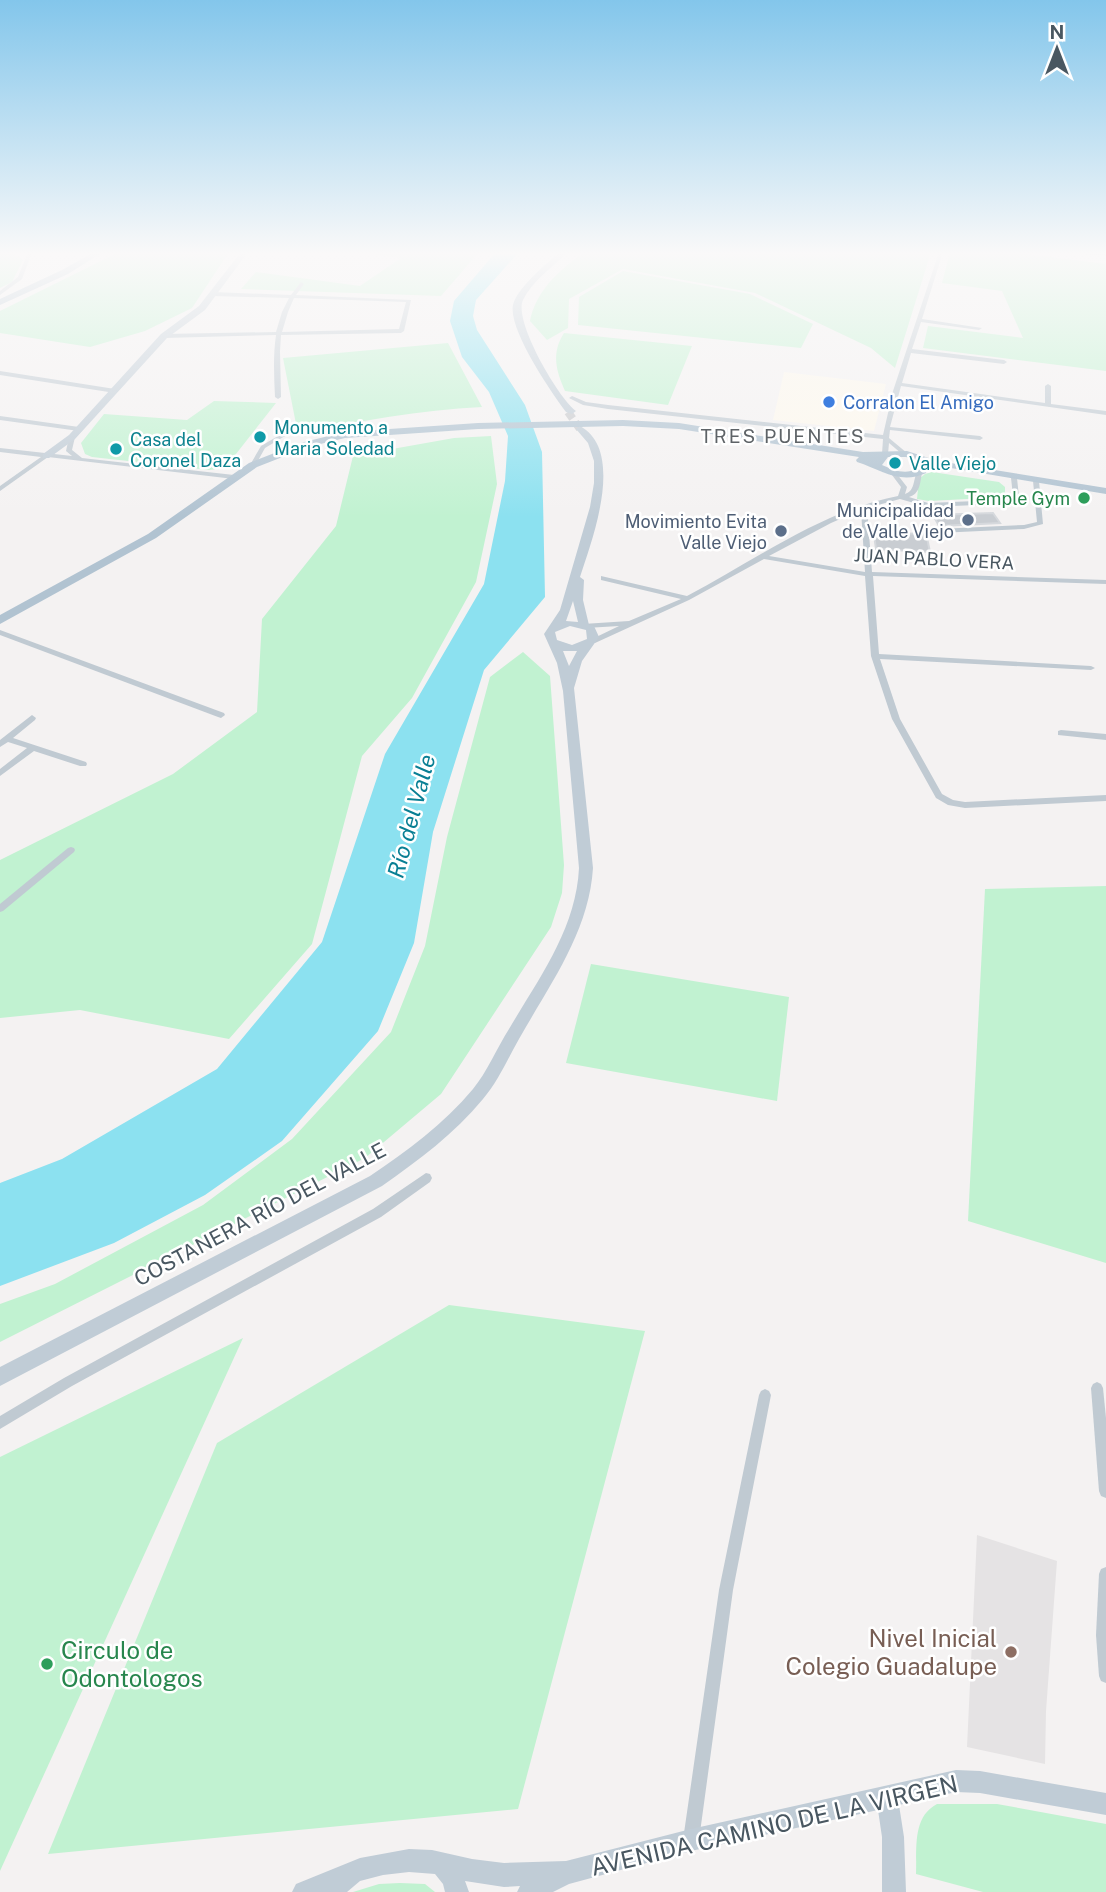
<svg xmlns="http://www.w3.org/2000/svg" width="1106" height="1892" font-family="'Public Sans',sans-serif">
<rect width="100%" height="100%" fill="#f4f2f2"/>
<path fill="#fdf8ed" d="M 784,372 L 886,384 L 874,431 L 773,420 Z"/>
<path fill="#e5e3e4" d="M 977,1535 L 1057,1561 L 1046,1711 L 1045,1764 L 967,1747 Z"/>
<g fill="#c1f2d1">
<path d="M 0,252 L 13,252 L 23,260 L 12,282 L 0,288 Z"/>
<path d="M 119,252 L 229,252 L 192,308 L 145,331 L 90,347 L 0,333 L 0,311 Z"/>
<path d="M 357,252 L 479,252 L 441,296 L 241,289 L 256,272 L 360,286 L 401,258 Z"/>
<path d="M 584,252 L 931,252 L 895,368 L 871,348 L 755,293 L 623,269 L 569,299 L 568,328 L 547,340 L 530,321 C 536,290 560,270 584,252 Z"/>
<path d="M 950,252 L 1011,252 L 1106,264 L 1106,371 L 923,348 L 928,326 L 1023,338 L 1002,291 L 942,283 Z"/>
<path d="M 623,271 L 750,294 L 813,324 L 801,348 L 578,325 L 579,297 Z"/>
<path d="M 564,333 L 692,346 L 668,405 L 565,391 C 556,371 551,353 564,333 Z"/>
<path d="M 448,343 L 482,407 C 419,410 360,421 298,434 L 283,358 Z"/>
<path d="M 214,401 L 276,403 L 225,468 L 209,470 L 92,457 L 85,454 L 81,443 L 104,414 L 187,420 Z"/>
<path d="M 491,436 L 497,484 L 476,582 L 412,698 L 362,756 L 312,944 L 229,1039 L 80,1010 L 0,1018 L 0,860 L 173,774 L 257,712 L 262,619 L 336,526 L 353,456 L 454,438 Z"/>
<path d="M 932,472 L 999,482 L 1005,487 L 1005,497 L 929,501 L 917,499 L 919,479 L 925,474 Z"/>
<path d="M 523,652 L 550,676 L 564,865 L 562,893 L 551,927 L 441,1094 L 365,1158 L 0,1342 L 0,1304 L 55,1284 L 203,1205 L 292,1139 L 391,1032 L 425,946 L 447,837 L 490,677 Z"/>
<path d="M 1106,886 L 1106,1263 L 968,1221 L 985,889 Z"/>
<path d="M 591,964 L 789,997 L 777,1101 L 566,1063 Z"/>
<path d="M 449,1305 L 645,1331 L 518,1809 L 48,1854 L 217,1443 Z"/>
<path d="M 243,1338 L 0,1871 L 0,1457 Z"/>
<path d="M 937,1804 L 997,1804 L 1106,1824 L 1106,1892 L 983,1892 L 916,1874 C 917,1849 912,1817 937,1804 Z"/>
<path d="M 400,1883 L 425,1884 L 435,1892 L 353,1892 L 379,1884 Z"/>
</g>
<path fill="#8ce1f0" d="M 496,252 L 519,252 L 476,300 L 473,316 L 477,330 L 525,405 L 542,452 L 545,597 L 484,670 L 433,832 L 414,943 L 378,1031 L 282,1141 L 205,1195 L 114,1243 L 0,1286 L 0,1183 L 62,1159 L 217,1069 L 322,942 L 385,754 L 484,584 L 505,481 L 508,436 L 489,392 L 462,357 L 450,321 L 454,301 Z"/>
<g fill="#c9cdd2" stroke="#d6d9dd" stroke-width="2">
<path d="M 993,513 L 1000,523 L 939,526 L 933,515 Z"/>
<path d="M 926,533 L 930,552 L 876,549 L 874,535 Z"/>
</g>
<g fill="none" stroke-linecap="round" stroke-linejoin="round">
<path stroke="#c9cbce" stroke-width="8" stroke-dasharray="8 4.5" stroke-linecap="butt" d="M 568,412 L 580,429"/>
<g fill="#c0cad2" fill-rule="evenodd">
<path d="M 28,252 L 32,252 L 22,279 L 0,295 L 0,291 L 18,277 Z"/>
<path d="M 939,252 L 943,252 L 922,319 L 982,328 L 979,330 L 921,322 L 912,349 L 1004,360 L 1007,362 L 1004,364 L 911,353 L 902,383 L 1045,403 L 1045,386 L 1048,384 L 1051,386 L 1051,404 L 1106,411 L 1106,415 L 901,386 L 890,427 L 980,436 L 983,438 L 980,440 L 890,430 L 889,438 L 907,453 L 902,454 L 889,443 L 888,454 L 885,456 L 882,454 L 883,439 L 608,409 L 583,405 L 569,398 L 572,396 L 586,402 L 608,405 L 883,435 L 893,391 Z"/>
<path d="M 1064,252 L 1106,254 L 1106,256 L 1066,253 Z"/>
<path d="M 301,282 L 304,284 L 296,295 L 411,300 L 404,331 L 401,333 L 281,335 L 280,351 L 281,397 L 278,399 L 275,397 C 274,376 273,356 276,335 L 164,338 L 161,336 L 164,334 L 276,332 L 282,312 L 289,298 L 213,296 L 210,294 L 213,292 L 291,295 ZM 294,298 L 406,302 L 399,329 L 282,332 L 288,312 Z"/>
<path d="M 0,371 L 115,389 L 118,391 L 115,393 L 0,375 Z"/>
<path d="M 0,416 L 79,427 L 82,429 L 79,431 L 0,420 Z"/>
<path d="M 295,426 L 300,427 L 265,448 L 255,466 L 251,466 L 250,465 L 261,446 Z"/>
<path d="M 72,435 L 75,437 L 72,450 L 82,458 L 234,475 L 237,477 L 234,479 L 48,457 L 0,491 L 0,486 L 41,457 L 0,452 L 0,448 L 72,456 L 66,451 L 69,437 Z"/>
<path d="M 917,472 L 922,473 C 920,483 920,494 909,497 L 928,503 L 1000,500 L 1013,496 L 1011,478 L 1014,476 L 1017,478 L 1019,497 L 1001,504 L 928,507 L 900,499 L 867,508 L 872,572 L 1106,580 L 1106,584 L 873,576 L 879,654 L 1091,666 L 1095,668 L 1091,670 L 880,659 L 900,719 L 942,794 L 953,800 L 965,802 L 1106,795 L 1106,801 L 965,808 L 948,805 L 936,798 L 892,719 L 871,656 L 865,576 L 764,559 L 689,600 L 595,643 L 592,643 L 588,641 L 619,626 L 586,628 L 583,628 L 583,624 L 629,621 L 681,599 L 601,580 L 601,576 L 687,596 C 756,560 821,511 898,496 L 901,487 L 892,475 L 893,474 L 897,474 L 907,487 L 905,494 C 915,491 913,480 917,472 ZM 861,510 L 865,572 L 769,556 L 831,523 Z"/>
<path d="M 1036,479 L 1039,481 L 1043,524 L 1024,529 L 938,533 L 935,531 L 938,529 L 1024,525 L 1037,522 L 1033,481 Z"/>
<path d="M 0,630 L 224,713 L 225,715 L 221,718 L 218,717 L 0,635 Z"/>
<path d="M 32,715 L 36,718 L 35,720 L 13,738 L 86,762 L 87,764 L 86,766 L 80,766 L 34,751 L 0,776 L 0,769 L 27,748 L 8,742 L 0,747 L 0,740 Z"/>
<path d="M 1061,730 L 1106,734 L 1106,740 L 1058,735 L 1058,731 Z"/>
<path d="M 71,847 L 74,848 L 75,850 L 74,852 L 3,911 L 0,912 L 0,904 L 68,848 Z"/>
<path d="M 426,1173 L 430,1174 L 432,1178 L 430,1182 L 381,1217 L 72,1386 L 0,1429 L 0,1416 L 64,1378 L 373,1209 Z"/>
<path d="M 1097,1382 L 1101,1384 L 1103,1388 L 1106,1418 L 1106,1498 L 1101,1496 L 1099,1491 L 1091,1388 L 1093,1384 Z"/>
<path d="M 765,1389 L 769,1391 L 771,1395 L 733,1590 L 699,1840 L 697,1846 L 691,1848 L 685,1846 L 683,1840 L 719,1590 L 759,1395 L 761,1391 Z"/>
<path d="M 1106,1567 L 1106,1683 L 1101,1681 L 1099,1676 L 1096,1635 L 1099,1574 L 1101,1569 Z"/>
</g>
<g fill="#c0ccd6" fill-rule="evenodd">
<path d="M 241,252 L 248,252 L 205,310 L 167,338 L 75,439 L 49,458 L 43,458 L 43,454 L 69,435 L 161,334 L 199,306 Z"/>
<path d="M 560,252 L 568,252 C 553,267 532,281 523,300 C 513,321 559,399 576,411 L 572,414 L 566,412 C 551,392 508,329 513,305 C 517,288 547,263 560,252 Z"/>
<path d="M 580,426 C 626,451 592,540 580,577 L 584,580 L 583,600 L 589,625 L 594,626 L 599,637 L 582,661 L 574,688 L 593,868 C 589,932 550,984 519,1039 C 508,1058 498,1082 483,1099 C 454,1134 419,1160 382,1186 L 0,1386 L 0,1367 L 370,1176 C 407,1151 444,1124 473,1089 C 487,1072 497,1048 509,1029 C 539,978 576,929 579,868 L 563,691 L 557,663 L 544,634 L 560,610 L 590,507 L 594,483 L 594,461 L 588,443 L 576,429 ZM 573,601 L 578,622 L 566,621 ZM 570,626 L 586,630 L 587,639 L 572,645 L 557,640 L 555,632 ZM 563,651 L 577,651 L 569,666 Z"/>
<path d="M 956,1770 L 980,1771 L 1106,1793 L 1106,1815 L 980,1793 L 956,1792 L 899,1805 L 904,1837 L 906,1892 L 882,1892 L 882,1837 L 878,1810 L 691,1851 L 569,1884 L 553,1892 L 517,1892 L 520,1886 L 504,1887 L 465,1881 L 469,1892 L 445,1892 L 443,1884 L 435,1874 L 409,1872 L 383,1875 L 360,1881 L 347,1892 L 292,1892 L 296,1884 L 360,1858 L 409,1849 L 432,1850 L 472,1859 L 504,1863 L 566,1861 L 691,1829 Z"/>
</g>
<g fill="#b1c3d1" fill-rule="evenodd">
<path d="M 94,252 L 103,252 L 68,274 L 0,305 L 0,299 L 62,270 Z"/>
<path d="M 623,420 L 679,423 L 863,452 L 907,451 L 938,461 L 1106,488 L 1106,494 L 927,464 L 926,473 C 900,485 882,470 857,462 L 856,460 L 859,457 L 679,429 L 623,426 L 478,429 L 345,438 L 308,447 L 257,467 L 156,538 L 0,624 L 0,615 L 148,534 L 249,463 L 300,443 L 345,432 L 478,423 ZM 888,457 L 906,457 L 917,461 L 917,469 C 904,475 894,470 882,465 Z"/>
</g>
</g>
<linearGradient id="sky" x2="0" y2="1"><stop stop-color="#83c6eb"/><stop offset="0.49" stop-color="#faf9f9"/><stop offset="1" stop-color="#faf9f9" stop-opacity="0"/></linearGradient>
<rect width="1106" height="517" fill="url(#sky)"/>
<circle fill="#3f7fe0" stroke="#fff" stroke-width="2.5" cx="829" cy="402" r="7"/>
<g fill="#0f9aa8" stroke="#fff" stroke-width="2.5">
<circle cx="260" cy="437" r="7"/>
<circle cx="116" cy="449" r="7"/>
<circle cx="895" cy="463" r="7"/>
</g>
<g fill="#2e9e5b" stroke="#fff" stroke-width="2.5">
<circle cx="1084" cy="498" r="7"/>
<circle cx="47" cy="1664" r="7"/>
</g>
<g fill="#5c6f8a" stroke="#fff" stroke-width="2.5">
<circle cx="968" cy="520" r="7"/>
<circle cx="781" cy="531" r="7"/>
</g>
<circle fill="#8d6e63" stroke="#fff" stroke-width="2.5" cx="1011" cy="1652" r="7"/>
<g text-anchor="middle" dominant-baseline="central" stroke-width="5" stroke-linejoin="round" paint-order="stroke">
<g font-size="18" fill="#366cbe" stroke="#fff" text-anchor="start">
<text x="843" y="402">Corralon El Amigo</text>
</g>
<g font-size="18" fill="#0d838f" stroke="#fff" text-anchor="start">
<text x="274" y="427">Monumento a<tspan x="274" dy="21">Maria Soledad</tspan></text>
<text x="130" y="439">Casa del<tspan x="130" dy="21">Coronel Daza</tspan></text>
<text x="909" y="463">Valle Viejo</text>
</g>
<g font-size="18" fill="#27864d" stroke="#fff" text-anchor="end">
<text x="1070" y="498">Temple Gym</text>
</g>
<g font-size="18" fill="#4e5e75" stroke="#fff" text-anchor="end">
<text x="954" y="510">Municipalidad<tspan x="954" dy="21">de Valle Viejo</tspan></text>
<text x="767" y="521">Movimiento Evita<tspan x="767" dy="21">Valle Viejo</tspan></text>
</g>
<g font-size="18" fill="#495761" stroke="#fff">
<text transform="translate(934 559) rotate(3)">JUAN PABLO VERA</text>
</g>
<g font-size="19" letter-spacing="2" fill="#5e6367" stroke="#fff">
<text x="783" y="436">TRES PUENTES</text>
</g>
<g font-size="21" fill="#495761" stroke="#fff">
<text transform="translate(260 1214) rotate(-28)">COSTANERA RÍO DEL VALLE</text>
</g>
<g font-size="23" font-style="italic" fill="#097f94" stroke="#fff">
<text transform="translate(411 816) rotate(-75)">Río del Valle</text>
</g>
<g font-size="24" fill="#785e54" stroke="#fff" text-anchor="end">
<text x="997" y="1638">Nivel Inicial<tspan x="997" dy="28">Colegio Guadalupe</tspan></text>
</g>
<g font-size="24" fill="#27864d" stroke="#fff" text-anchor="start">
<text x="61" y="1650">Circulo de<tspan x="61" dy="28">Odontologos</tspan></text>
</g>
<g font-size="24" fill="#495761" stroke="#fff">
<text transform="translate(774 1825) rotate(-13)">AVENIDA CAMINO DE LA VIRGEN</text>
</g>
</g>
<g transform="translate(1057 49)" stroke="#ffffff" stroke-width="5" paint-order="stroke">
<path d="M0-5L12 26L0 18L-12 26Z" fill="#495761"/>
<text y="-10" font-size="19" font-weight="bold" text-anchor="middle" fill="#495761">N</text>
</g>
</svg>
